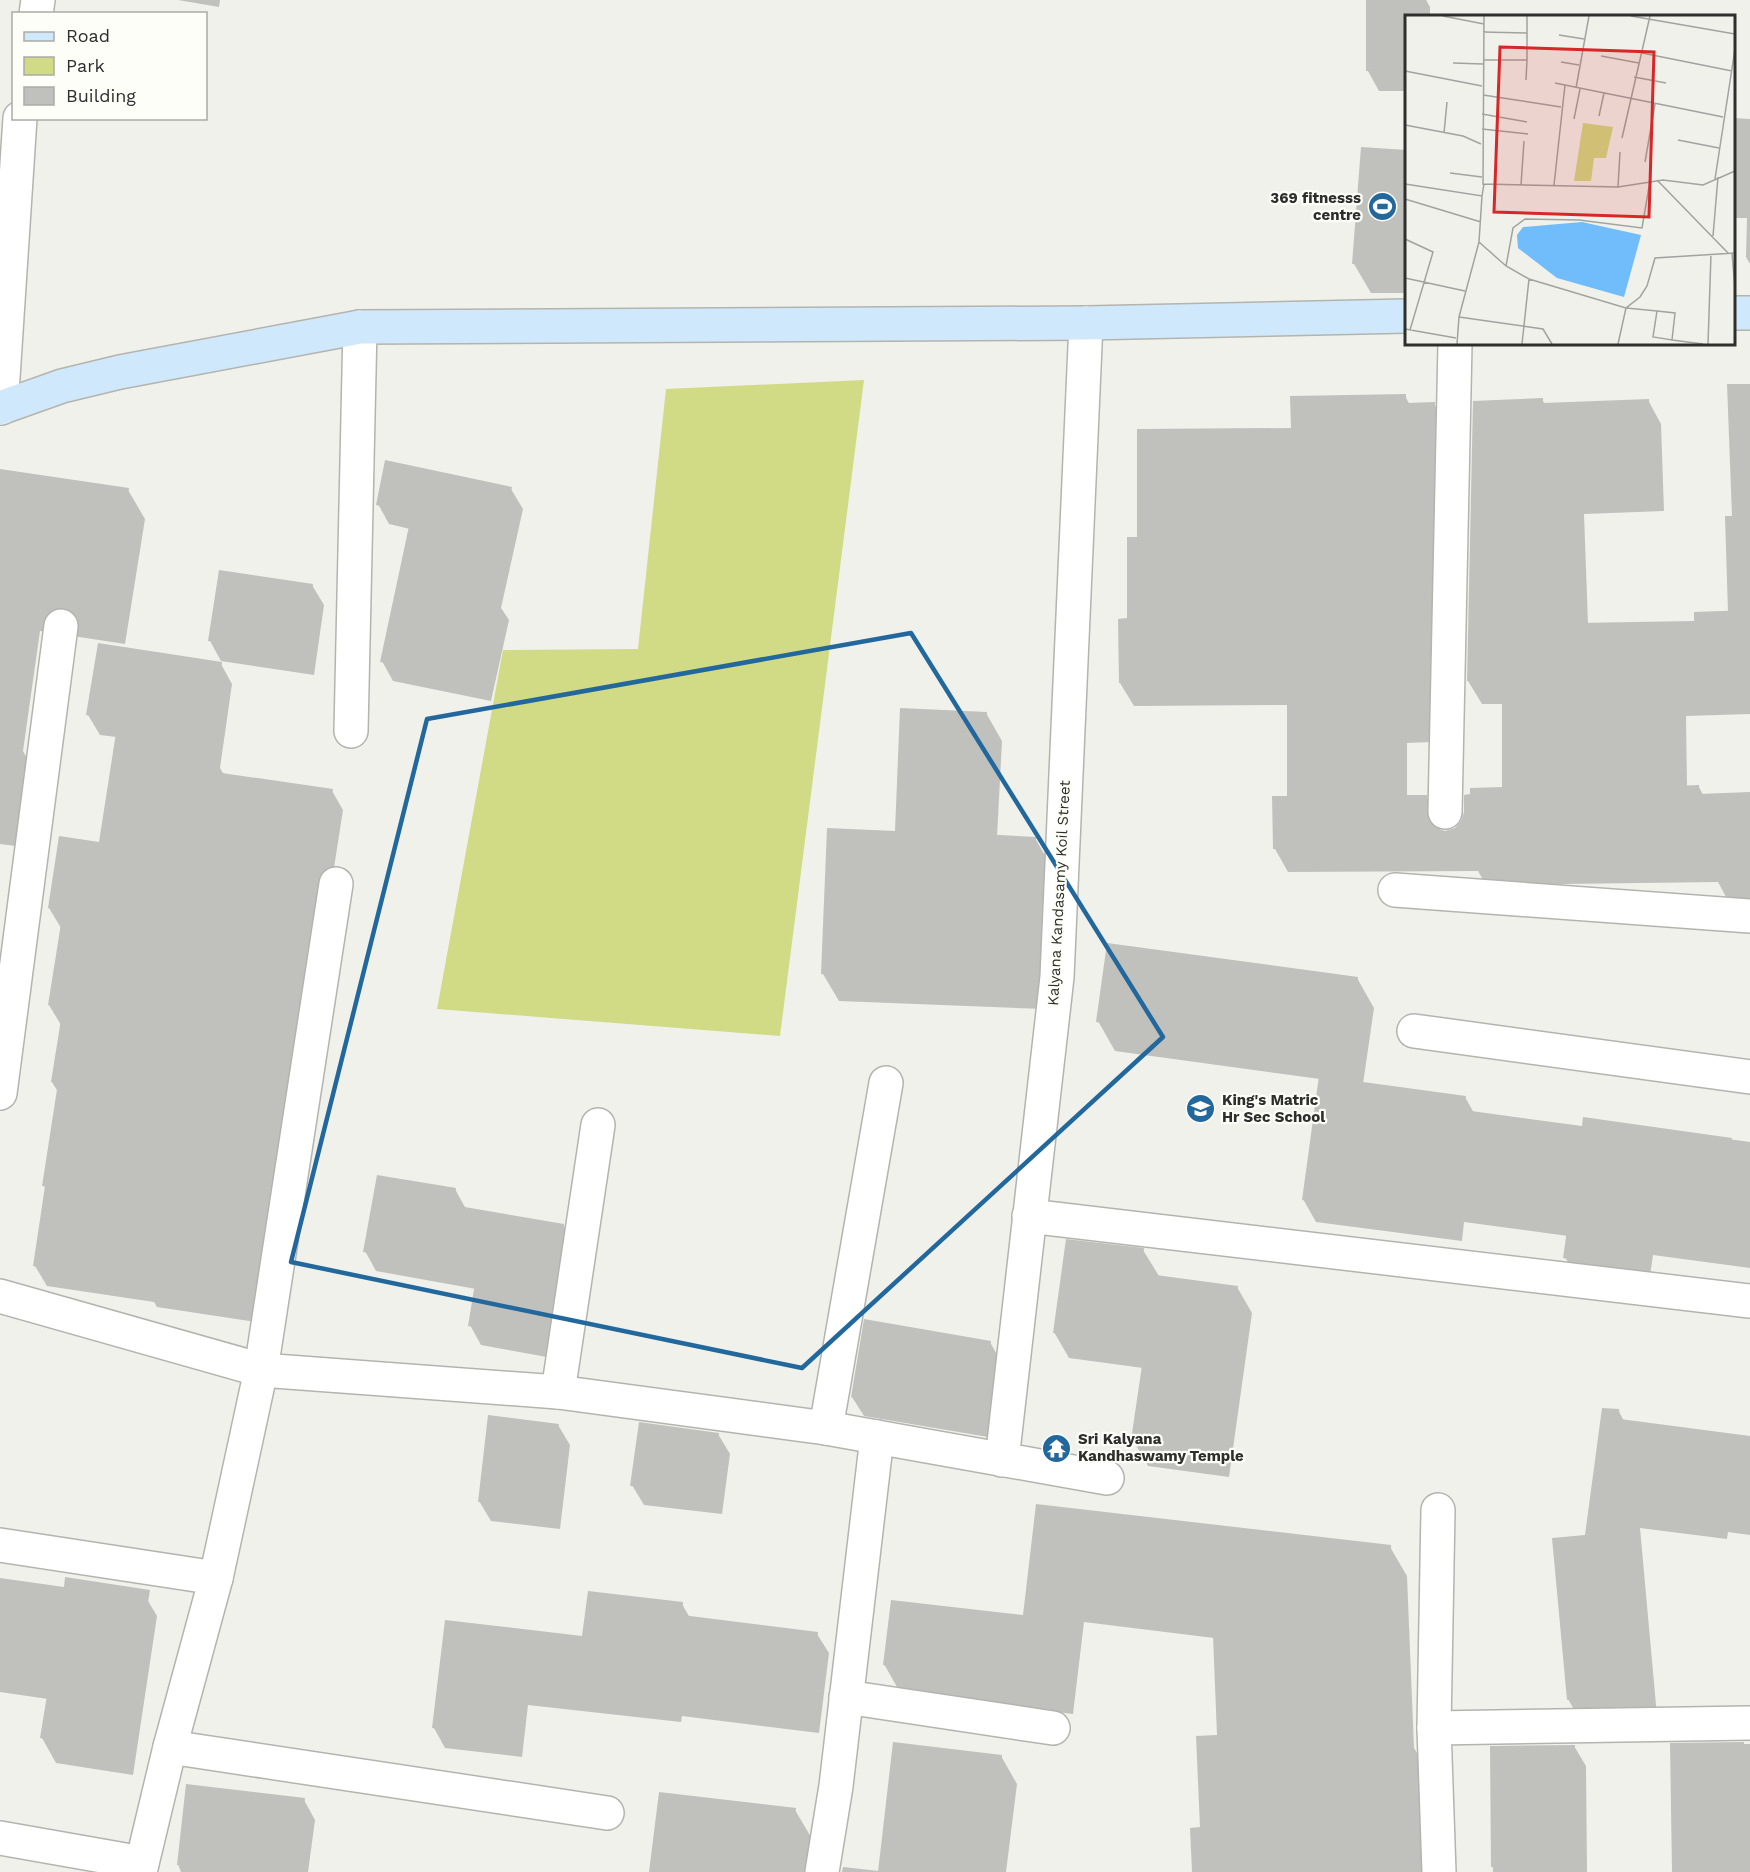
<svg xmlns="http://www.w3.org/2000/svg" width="1750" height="1872" font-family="'Work Sans',sans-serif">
<rect width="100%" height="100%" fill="#f0f1eb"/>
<path fill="#d1da84" d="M 864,380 L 780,1036 L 437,1009 L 503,650 L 638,649 L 666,389 Z"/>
<g fill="#0003">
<path d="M 178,0 L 220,0 L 219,7 Z"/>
<path d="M 1368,0 L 1426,0 L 1430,7 L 1430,16 L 1406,16 L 1406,91 L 1379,91 L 1368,71 Z"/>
<path d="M 1734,118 L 1750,119 L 1750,264 L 1746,257 L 1747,218 L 1734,218 Z"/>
<path d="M 1363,149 L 1406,151 L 1406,293 L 1371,293 L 1354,264 Z"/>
<path d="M 1727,384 L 1750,384 L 1750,714 L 1686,716 L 1687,787 L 1699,787 L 1703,795 L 1750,793 L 1750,908 L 1732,908 L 1718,882 L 1486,885 L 1478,871 L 1288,872 L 1275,849 L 1289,797 L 1288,705 L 1134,706 L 1120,683 L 1139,538 L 1292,430 L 1405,396 L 1410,405 L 1434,404 L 1448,427 L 1442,705 L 1431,705 L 1431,742 L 1407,743 L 1407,796 L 1426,796 L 1440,820 L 1440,831 L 1445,832 L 1455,829 L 1503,789 L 1503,704 L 1482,704 L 1468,681 L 1542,400 L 1545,404 L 1648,400 L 1661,424 L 1664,511 L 1584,514 L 1588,624 L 1696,623 L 1728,612 L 1725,516 L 1732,516 Z"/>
<path d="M 0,470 L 128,490 L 145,519 L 125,644 L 40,631 L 23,751 L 34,771 L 23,847 L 0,844 Z"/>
<path d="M 511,489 L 523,509 L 501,608 L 509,620 L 491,701 L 393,681 L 382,661 L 410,529 L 389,524 L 378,504 Z"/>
<path d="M 312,585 L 324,605 L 314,675 L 221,661 L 210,641 Z"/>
<path d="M 221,664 L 232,684 L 220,768 L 224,775 L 332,791 L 343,810 L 263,1323 L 157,1307 L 154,1302 L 47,1286 L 35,1266 L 46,1190 L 44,1186 L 58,1092 L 52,1082 L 61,1025 L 49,1005 L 61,928 L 49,908 L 100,844 L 117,737 L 100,735 L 88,715 Z"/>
<path d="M 986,713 L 1002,741 L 997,837 L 1035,838 L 1051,866 L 1044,1009 L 839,1001 L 823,974 L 897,832 Z"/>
<path d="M 1357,978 L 1374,1008 L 1363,1084 L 1465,1097 L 1474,1113 L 1583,1128 L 1584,1119 L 1750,1142 L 1750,1268 L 1653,1255 L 1648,1290 L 1578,1280 L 1565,1257 L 1568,1236 L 1464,1222 L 1462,1241 L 1316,1222 L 1303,1199 L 1320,1079 L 1115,1051 L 1098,1021 Z"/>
<path d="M 455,1189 L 466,1209 L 563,1225 L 575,1245 L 558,1359 L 481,1345 L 470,1325 L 476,1289 L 376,1271 L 365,1251 Z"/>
<path d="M 1143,1250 L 1159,1276 L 1237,1287 L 1252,1313 L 1229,1477 L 1148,1466 L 1133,1440 L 1143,1368 L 1069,1358 L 1054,1332 Z"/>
<path d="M 990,1342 L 1001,1362 L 988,1437 L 864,1416 L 852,1397 Z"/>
<path d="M 1618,1410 L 1624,1421 L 1750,1438 L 1750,1535 L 1728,1532 L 1727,1539 L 1640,1528 L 1657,1716 L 1582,1723 L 1568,1699 L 1586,1536 Z"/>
<path d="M 558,1425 L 570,1445 L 560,1529 L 491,1521 L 479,1501 Z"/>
<path d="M 718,1434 L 730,1454 L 722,1514 L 644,1505 L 632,1485 Z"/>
<path d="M 1037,1505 L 1390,1547 L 1407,1576 L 1414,1748 L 1420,1758 L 1430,1872 L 1194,1872 L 1219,1737 L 1214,1638 L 1084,1622 L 1073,1714 L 901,1694 L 884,1664 L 1024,1617 Z"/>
<path d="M 0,1579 L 65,1589 L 142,1591 L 157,1616 L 133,1775 L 56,1763 L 42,1738 L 48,1699 L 0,1692 Z"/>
<path d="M 682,1604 L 690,1618 L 817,1634 L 829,1653 L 819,1733 L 682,1716 L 681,1722 L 528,1705 L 522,1757 L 445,1748 L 434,1728 L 583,1638 Z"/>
<path d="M 1672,1744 L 1750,1744 L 1750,1872 L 1673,1872 Z"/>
<path d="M 1574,1746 L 1586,1766 L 1587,1872 L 1493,1872 L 1492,1747 Z"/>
<path d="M 1001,1756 L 1017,1784 L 1006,1872 L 842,1872 L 843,1867 L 879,1871 Z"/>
<path d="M 304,1800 L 315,1820 L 308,1872 L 181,1872 L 178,1864 Z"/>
<path d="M 795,1810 L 811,1837 L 807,1868 L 810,1872 L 651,1872 Z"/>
</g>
<g fill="#c0c1bc">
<path d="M 1366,0 L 1407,0 L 1407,72 L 1366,71 Z"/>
<path d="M 1361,147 L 1407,150 L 1407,264 L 1352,264 Z"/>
<path d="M 1406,394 L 1406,403 L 1435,402 L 1429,681 L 1418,681 L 1418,719 L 1394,719 L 1394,795 L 1427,795 L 1428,820 L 1436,828 L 1445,831 L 1455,828 L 1461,821 L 1464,812 L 1464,795 L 1470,794 L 1470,788 L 1502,787 L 1502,681 L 1467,681 L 1473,401 L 1543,398 L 1543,403 L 1649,399 L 1652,487 L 1571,490 L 1576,623 L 1694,621 L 1694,612 L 1750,610 L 1750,690 L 1674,693 L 1675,786 L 1699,785 L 1699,794 L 1750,792 L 1750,858 L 1471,861 L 1471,847 L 1273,849 L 1272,796 L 1287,796 L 1287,682 L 1119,683 L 1118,619 L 1127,618 L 1127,537 L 1137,537 L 1137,429 L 1291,428 L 1290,396 Z"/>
<path d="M 385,460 L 512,487 L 489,597 L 498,599 L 480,682 L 380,662 L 412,512 L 376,505 Z"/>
<path d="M 0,469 L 129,488 L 109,616 L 0,599 Z"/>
<path d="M 219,570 L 313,584 L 303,655 L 208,641 Z"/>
<path d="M 98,643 L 222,662 L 208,759 L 217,760 L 215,772 L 333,789 L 320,876 L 317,885 L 313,885 L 295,1007 L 298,1008 L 284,1098 L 273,1096 L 254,1222 L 265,1224 L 252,1303 L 144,1287 L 145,1283 L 33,1266 L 45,1186 L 42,1186 L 58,1083 L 51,1082 L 63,1007 L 48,1005 L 63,911 L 48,908 L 59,836 L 99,842 L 118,720 L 86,715 Z"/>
<path d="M 900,708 L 987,712 L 981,834 L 1036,837 L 1029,983 L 821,974 L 827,828 L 895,831 Z"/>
<path d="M 1107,943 L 1358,977 L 1347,1056 L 1096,1022 Z"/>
<path d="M 1319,1076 L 1466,1096 L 1464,1110 L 1582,1126 L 1583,1117 L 1732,1138 L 1718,1243 L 1641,1233 L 1636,1268 L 1563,1258 L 1569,1216 L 1452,1200 L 1449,1219 L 1302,1200 Z"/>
<path d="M 377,1175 L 456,1188 L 453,1205 L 564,1224 L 547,1340 L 468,1326 L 477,1271 L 363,1252 Z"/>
<path d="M 1066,1239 L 1144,1248 L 1141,1273 L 1238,1286 L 1215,1451 L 1131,1440 L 1145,1345 L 1053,1333 Z"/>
<path d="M 864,1319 L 991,1341 L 977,1418 L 851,1397 Z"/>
<path d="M 1602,1408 L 1619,1409 L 1620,1419 L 1750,1436 L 1750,1514 L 1715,1509 L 1714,1516 L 1627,1505 L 1644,1693 L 1567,1700 L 1552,1538 L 1585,1535 Z"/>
<path d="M 488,1415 L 559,1424 L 549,1510 L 478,1502 Z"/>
<path d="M 639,1422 L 719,1433 L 711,1495 L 630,1486 Z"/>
<path d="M 1036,1504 L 1391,1545 L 1398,1727 L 1404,1727 L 1408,1818 L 1413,1817 L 1416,1872 L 1192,1872 L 1190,1828 L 1200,1827 L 1196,1736 L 1217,1735 L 1212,1611 L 1068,1594 L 1057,1685 L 883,1665 L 891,1600 L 1023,1615 Z"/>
<path d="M 65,1577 L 150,1590 L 124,1751 L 40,1738 L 50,1677 L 0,1670 L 0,1578 L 64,1587 Z"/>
<path d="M 588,1591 L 683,1602 L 682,1615 L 818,1632 L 808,1714 L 671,1696 L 671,1703 L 517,1685 L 511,1738 L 432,1728 L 445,1620 L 582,1636 Z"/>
<path d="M 893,1742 L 1002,1755 L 988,1872 L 878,1872 Z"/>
<path d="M 1744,1742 L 1746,1872 L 1672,1872 L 1670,1743 Z"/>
<path d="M 1575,1745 L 1576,1866 L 1491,1867 L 1490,1746 Z"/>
<path d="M 186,1784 L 305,1798 L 295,1872 L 237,1872 L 177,1865 Z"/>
<path d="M 659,1792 L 796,1808 L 788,1872 L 649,1872 Z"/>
</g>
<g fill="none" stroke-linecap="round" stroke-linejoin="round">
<defs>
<g id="street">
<path d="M 36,14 L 38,0"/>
<path d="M 1,408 L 20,118"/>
<path d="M 351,731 L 360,327"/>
<path d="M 1445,812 L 1455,344"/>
<path d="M 1395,890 L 1750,916"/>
<path d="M 1414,1031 L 1750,1077"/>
<path d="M 0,1093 L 61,626"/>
<path d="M 1029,1216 L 1750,1301"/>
<path d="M 0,1296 L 261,1370 L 558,1392 L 826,1428 L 1107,1478"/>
<path d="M 558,1392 L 598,1125"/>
<path d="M 826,1428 L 886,1083"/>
<path d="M 1002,1460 L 1057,977 L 1086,323"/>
<path d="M 0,1545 L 216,1578"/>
<path d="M 846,1697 L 1053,1728"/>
<path d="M 1434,1728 L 1438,1510"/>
<path d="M 170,1747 L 607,1813"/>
<path d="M 0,1838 L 142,1863"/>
<path d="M 140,1872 L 170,1747 L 216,1578 L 261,1370 L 336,884"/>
<path d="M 822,1872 L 836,1786 L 877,1437"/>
<path d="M 1439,1872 L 1434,1728 L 1750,1723"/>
</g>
<g id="secondary">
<path d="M 1734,313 L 1750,313"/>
<path d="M 0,408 L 62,386 L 120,372 L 360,327 L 1086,323 L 1406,316"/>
</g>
</defs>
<use href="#street" stroke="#b4b4af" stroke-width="36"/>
<use href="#secondary" stroke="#b4b4af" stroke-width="36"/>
<use href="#street" stroke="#fff" stroke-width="33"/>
<use href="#secondary" stroke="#d0e8fb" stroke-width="33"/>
</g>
<path fill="none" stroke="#22689d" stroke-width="4.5" stroke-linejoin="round" d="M 911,633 L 1163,1037 L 802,1368 L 291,1262 L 427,719 Z"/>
<defs>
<symbol id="stadium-disc" viewBox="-11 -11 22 22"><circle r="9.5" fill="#22689d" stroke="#fdfef8"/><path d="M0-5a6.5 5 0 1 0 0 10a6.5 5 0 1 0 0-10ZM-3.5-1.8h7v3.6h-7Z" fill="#fff"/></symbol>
<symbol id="school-disc" viewBox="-11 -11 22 22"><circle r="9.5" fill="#22689d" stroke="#fdfef8"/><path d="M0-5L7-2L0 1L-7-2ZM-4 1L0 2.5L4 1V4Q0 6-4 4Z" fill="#fff"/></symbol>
<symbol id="temple-disc" viewBox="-11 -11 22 22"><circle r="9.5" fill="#22689d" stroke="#fdfef8"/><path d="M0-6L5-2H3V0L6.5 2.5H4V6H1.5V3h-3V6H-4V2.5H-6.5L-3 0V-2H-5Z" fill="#fff"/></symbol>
</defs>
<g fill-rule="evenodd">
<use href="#stadium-disc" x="1366" y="190" width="33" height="33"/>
<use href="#school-disc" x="1184" y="1092" width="33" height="33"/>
<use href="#temple-disc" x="1040" y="1432" width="33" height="33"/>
</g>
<g text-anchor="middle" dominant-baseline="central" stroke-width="4.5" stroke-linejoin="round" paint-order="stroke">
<g font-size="15" font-weight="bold" fill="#2e2e2c" stroke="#fdfef8" text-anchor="start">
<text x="1361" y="198" text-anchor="end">369 fitnesss<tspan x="1361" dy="17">centre</tspan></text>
<text x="1222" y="1100">King's Matric<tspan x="1222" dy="17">Hr Sec School</tspan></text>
<text x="1078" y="1439">Sri Kalyana<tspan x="1078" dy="17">Kandhaswamy Temple</tspan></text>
</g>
<g font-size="15" fill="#2e2e2c" stroke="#fdfef8">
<text transform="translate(1059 893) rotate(-87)">Kalyana Kandasamy Koil Street</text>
</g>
</g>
<g transform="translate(1405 15)">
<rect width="330" height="330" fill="#f0f1eb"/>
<path d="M 178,108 L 208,112 L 201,143 L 189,143 L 186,166 L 169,166 Z" fill="#d1da84"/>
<path d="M 177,207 L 236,220 L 219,282 L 152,263 L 113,233 L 112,220 L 118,212 Z" fill="#71bcfb"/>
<path fill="none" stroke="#a2a39f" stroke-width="1.5" d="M 38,1 L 79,9M 226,1 L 330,19M 78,17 L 122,18M 154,20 L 179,24M 237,38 L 327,56M 196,41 L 234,48M 78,45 L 122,45 L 122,1M 156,47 L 174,50M 48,48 L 78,49M 0,56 L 77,71M 229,62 L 261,68M 121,65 L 122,45M 150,68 L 318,102M 171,73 L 184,1M 78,80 L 156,92M 77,99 L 122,107M 194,101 L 199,78M 169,104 L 175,74M 0,110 L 58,121 L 76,129M 77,114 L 123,119M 39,118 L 42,87M 217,123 L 245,1M 273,125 L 314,133M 240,147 L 250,89M 45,158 L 77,162M 310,164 L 330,34M 252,165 L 323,238M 0,169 L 77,181 L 79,169 L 213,172 L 258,165 L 298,170 L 330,156M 78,170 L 79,1M 116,170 L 119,126M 149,170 L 160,70M 213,172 L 215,137M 0,184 L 76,207M 308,221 L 313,162M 0,224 L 28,237 L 5,315M 74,227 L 101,251 L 124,264 L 221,293 L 213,329M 327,238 L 330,273M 101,251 L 108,213 L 120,204 L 174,205 L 237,213 L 245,166M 0,263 L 60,276M 252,296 L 248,322 L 267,325 L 270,298 L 252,296 L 221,293 L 235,282 L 242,271 L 250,243 L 330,238M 54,302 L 138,314 L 147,329M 0,314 L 51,323M 267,325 L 298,329M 52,329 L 54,302 L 74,227 L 77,181M 117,329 L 124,264M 303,329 L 306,239"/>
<path fill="#d62828" fill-opacity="0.15" stroke="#d62828" stroke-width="3" d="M 95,32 L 249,37 L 244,202 L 89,197 Z"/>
<rect width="330" height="330" fill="none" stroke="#2e2e2c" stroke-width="3"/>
</g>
<rect x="12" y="12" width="195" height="108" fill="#fdfef8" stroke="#aaaba6" stroke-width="1.5"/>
<rect x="24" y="32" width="30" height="9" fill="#d0e8fb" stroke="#aaaba6" stroke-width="1.5"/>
<text x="66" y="42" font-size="18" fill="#2e2e2c">Road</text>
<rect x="24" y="57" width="30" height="18" fill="#d1da84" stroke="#aaaba6" stroke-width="1.5"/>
<text x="66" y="72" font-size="18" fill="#2e2e2c">Park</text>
<rect x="24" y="87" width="30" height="18" fill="#c0c1bc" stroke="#aaaba6" stroke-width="1.5"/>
<text x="66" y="102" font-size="18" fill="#2e2e2c">Building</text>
</svg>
